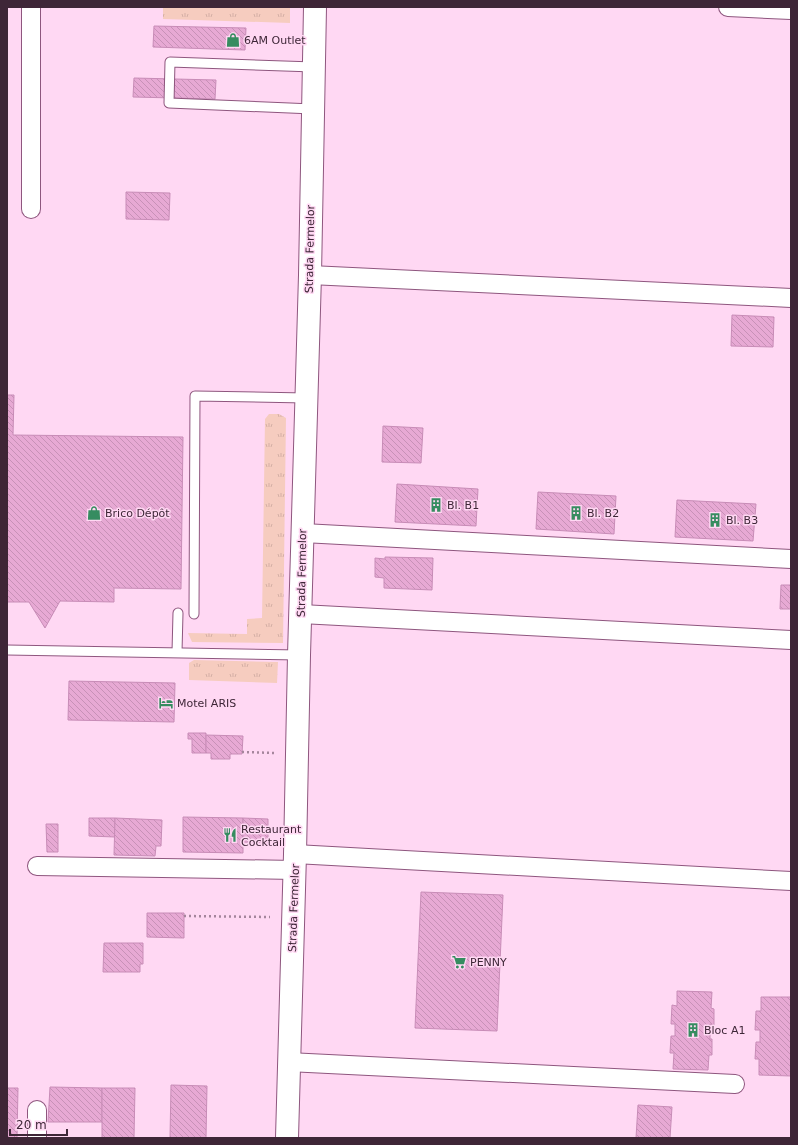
<svg xmlns="http://www.w3.org/2000/svg" width="798" height="1145" font-family="'DejaVu Sans',sans-serif">
<defs>
<pattern id="grass-tufts" width="24" height="20" patternUnits="userSpaceOnUse"><rect width="24" height="20" fill="#f6ccbf"/><path d="M3 7l-1-3M5 7V3M7 7l1-3M15 17l-1-3M17 17v-4M19 17l1-3" fill="none" stroke="#d4afa5"/></pattern>
<pattern id="building-back-hatch" width="6" height="6" patternUnits="userSpaceOnUse"><rect width="6" height="6" fill="#e7a9d4"/><path d="M-1 5l2 2M0 0l6 6M5-1l2 2" fill="none" stroke="#c791b7"/></pattern>
</defs>
<rect width="100%" height="100%" fill="#ffd8f3"/>
<g fill="url(#grass-tufts)">
<path d="M 163,7 L 290,7 L 290,23 L 163,19 Z"/>
<path d="M 269,414 L 279,414 L 286,418 L 283,643 L 192,642 L 188,633 L 247,634 L 247,619 L 262,618 L 265,419 Z"/>
<path d="M 194,660 L 278,662 L 277,683 L 189,680 L 189,663 Z"/>
</g>
<g fill="url(#building-back-hatch)" stroke="#c88cb7">
<path d="M 154,26 L 246,28 L 245,50 L 153,47 Z"/>
<path d="M 134,78 L 216,80 L 215,99 L 133,97 Z"/>
<path d="M 126,192 L 170,193 L 169,220 L 126,219 Z"/>
<path d="M 732,315 L 774,317 L 773,347 L 731,346 Z"/>
<path d="M 7,395 L 14,395 L 13,435 L 183,437 L 181,589 L 114,588 L 114,602 L 60,601 L 45,628 L 29,602 L 7,602 Z"/>
<path d="M 383,426 L 423,428 L 421,463 L 382,462 Z"/>
<path d="M 397,484 L 478,489 L 476,526 L 395,522 Z"/>
<path d="M 538,492 L 616,496 L 614,534 L 536,529 Z"/>
<path d="M 677,500 L 756,504 L 753,541 L 675,537 Z"/>
<path d="M 385,557 L 433,558 L 432,590 L 384,588 L 384,578 L 375,577 L 375,558 L 385,559 Z"/>
<path d="M 781,585 L 791,585 L 791,609 L 780,609 Z"/>
<path d="M 69,681 L 175,683 L 174,722 L 68,720 Z"/>
<path d="M 188,733 L 206,733 L 206,753 L 192,753 L 192,739 L 188,739 Z"/>
<path d="M 206,735 L 243,736 L 242,754 L 230,754 L 230,759 L 211,759 L 211,753 L 206,753 Z"/>
<path d="M 183,817 L 243,818 L 243,853 L 183,852 Z"/>
<path d="M 89,818 L 115,818 L 115,837 L 89,836 Z"/>
<path d="M 115,818 L 162,820 L 161,846 L 156,846 L 155,856 L 114,855 Z"/>
<path d="M 243,818 L 268,819 L 268,843 L 243,842 Z"/>
<path d="M 46,824 L 58,824 L 58,852 L 47,852 Z"/>
<path d="M 421,892 L 503,895 L 497,1031 L 415,1028 Z"/>
<path d="M 147,913 L 184,913 L 184,938 L 147,937 Z"/>
<path d="M 104,943 L 143,943 L 143,964 L 140,964 L 140,972 L 103,972 Z"/>
<path d="M 677,991 L 712,992 L 711,1008 L 714,1009 L 714,1025 L 710,1024 L 710,1039 L 712,1039 L 712,1055 L 709,1055 L 708,1070 L 673,1069 L 674,1053 L 670,1053 L 671,1036 L 675,1036 L 675,1024 L 671,1024 L 672,1005 L 677,1006 Z"/>
<path d="M 761,997 L 791,997 L 791,1076 L 759,1075 L 759,1059 L 755,1059 L 756,1042 L 760,1042 L 760,1030 L 755,1030 L 756,1011 L 761,1011 Z"/>
<path d="M 171,1085 L 207,1086 L 206,1138 L 170,1138 Z"/>
<path d="M 50,1087 L 102,1088 L 102,1122 L 48,1122 Z"/>
<path d="M 7,1088 L 18,1088 L 17,1138 L 7,1138 Z"/>
<path d="M 102,1088 L 135,1088 L 134,1138 L 102,1138 Z"/>
<path d="M 638,1105 L 672,1107 L 670,1138 L 636,1138 Z"/>
</g>
<g fill="none" stroke-linecap="round" stroke-linejoin="round">
<defs>
<g id="service">
<path d="M 313,109 L 169,103 L 170,62 L 314,67"/>
<path d="M 194,614 L 195,396 L 306,398"/>
<path d="M 7,650 L 299,655"/>
<path d="M 177,652 L 178,613"/>
</g>
<g id="minor">
<path d="M 728,7 L 791,10"/>
<path d="M 31,209 L 31,7"/>
<path d="M 310,275 L 791,298"/>
<path d="M 303,533 L 791,559"/>
<path d="M 301,614 L 791,640"/>
<path d="M 295,854 L 791,881"/>
<path d="M 37,866 L 295,870"/>
<path d="M 288,1062 L 735,1084"/>
<path d="M 37,1138 L 37,1110"/>
</g>
<path id="tertiary" d="M 287,1138 L 295,854 L 299,655 L 310,275 L 315,7"/>
</defs>
<use href="#service" stroke="#8e567e" stroke-width="11"/>
<use href="#minor" stroke="#8e567e" stroke-width="20"/>
<use href="#tertiary" stroke="#8e567e" stroke-width="24"/>
<g stroke="#a5859c" stroke-width="2.5" stroke-dasharray="2 3" stroke-linecap="butt">
<path d="M 242,752 L 276,753"/>
<path d="M 184,916 L 270,917"/>
</g>
<use href="#service" stroke="#fff" stroke-width="9"/>
<use href="#minor" stroke="#fff" stroke-width="18"/>
<use href="#tertiary" stroke="#fff" stroke-width="22"/>
</g>
<defs>
<symbol id="shop-bare" viewBox="-9 -9 18 18"><path d="M-5-2.5h2.3a2.7 3.5 0 0 1 5.4 0H5L5.5 6h-11ZM-1.5-2.5h3a1.5 2.3 0 0 0-3 0Z" fill="#368c60" stroke="#ffd8f3" stroke-width="2.5" paint-order="stroke"/></symbol>
<symbol id="building-bare" viewBox="-9 -9 18 18"><path d="M-4-6H4V6H1V3H-1V6H-4ZM-2.5-4.3h1.7v1.8h-1.7ZM.8-4.3h1.7v1.8H.8ZM-2.5-1h1.7V.8h-1.7ZM.8-1h1.7V.8H.8Z" fill="#368c60" stroke="#ffd8f3" stroke-width="2.5" paint-order="stroke"/></symbol>
<symbol id="hotel-bare" viewBox="-9 -9 18 18"><path d="M-6-4.5h1.5V1H6V5H4.5V3h-9V5H-6ZM-4 0a1.8 1.8 0 1 1 3.6 0ZM.5 0V-2.5h3Q6-2.5 6 0Z" fill="#368c60" stroke="#ffd8f3" stroke-width="2.5" paint-order="stroke"/></symbol>
<symbol id="restaurant-bare" viewBox="-9 -9 18 18"><path d="M-5-6h1v4h1v-4h1v4h1v-4h1v5L-1.5 .5V6h-2V.5L-5-1ZM5-6V6H3V1.5H1.5Q1.5-4 5-6Z" fill="#368c60" stroke="#ffd8f3" stroke-width="2.5" paint-order="stroke"/></symbol>
<symbol id="supermarket-bare" viewBox="-9 -9 18 18"><path d="M-6-5.5h2.5l.6 2H6L4.5 2H-2.5L-4.4-4H-6ZM-1.5 3.2a1.3 1.3 0 1 0 .1 0ZM3 3.2a1.3 1.3 0 1 0 .1 0Z" fill="#368c60" stroke="#ffd8f3" stroke-width="2.5" paint-order="stroke"/></symbol>
</defs>
<g fill-rule="evenodd">
<use href="#shop-bare" x="223" y="30" width="20" height="20"/>
<use href="#building-bare" x="426" y="495" width="20" height="20"/>
<use href="#shop-bare" x="84" y="503" width="20" height="20"/>
<use href="#building-bare" x="566" y="503" width="20" height="20"/>
<use href="#building-bare" x="705" y="510" width="20" height="20"/>
<use href="#hotel-bare" x="156" y="693" width="20" height="20"/>
<use href="#restaurant-bare" x="220" y="825" width="20" height="20"/>
<use href="#supermarket-bare" x="449" y="952" width="20" height="20"/>
<use href="#building-bare" x="683" y="1020" width="20" height="20"/>
</g>
<g text-anchor="middle" dominant-baseline="central" stroke-width="3" stroke-linejoin="round" paint-order="stroke">
<g font-size="11" fill="#3e2637" stroke="#ffd8f3" text-anchor="start">
<text x="244" y="40">6AM Outlet</text>
<text x="447" y="505">Bl. B1</text>
<text x="105" y="513">Brico Dépôt</text>
<text x="587" y="513">Bl. B2</text>
<text x="726" y="520">Bl. B3</text>
<text x="177" y="703">Motel ARIS</text>
<text x="241" y="829">Restaurant<tspan x="241" dy="13">Cocktail</tspan></text>
<text x="470" y="962">PENNY</text>
<text x="704" y="1030">Bloc A1</text>
</g>
<g font-size="11" fill="#3e2637" stroke="#ffd8f3">
<text transform="translate(310 249) rotate(-89)">Strada Fermelor</text>
<text transform="translate(302 573) rotate(-89)">Strada Fermelor</text>
<text transform="translate(294 908) rotate(-88)">Strada Fermelor</text>
</g>
</g>
<rect width="798" height="1145" fill="none" stroke="#3e2637" stroke-width="16"/>
<path d="M10 1129v6h57v-6" fill="none" stroke="#3e2637" stroke-width="2"/>
<text x="16" y="1129" font-size="12" fill="#3e2637" stroke="#ffd8f3" stroke-width="3" paint-order="stroke">20 m</text>
</svg>
